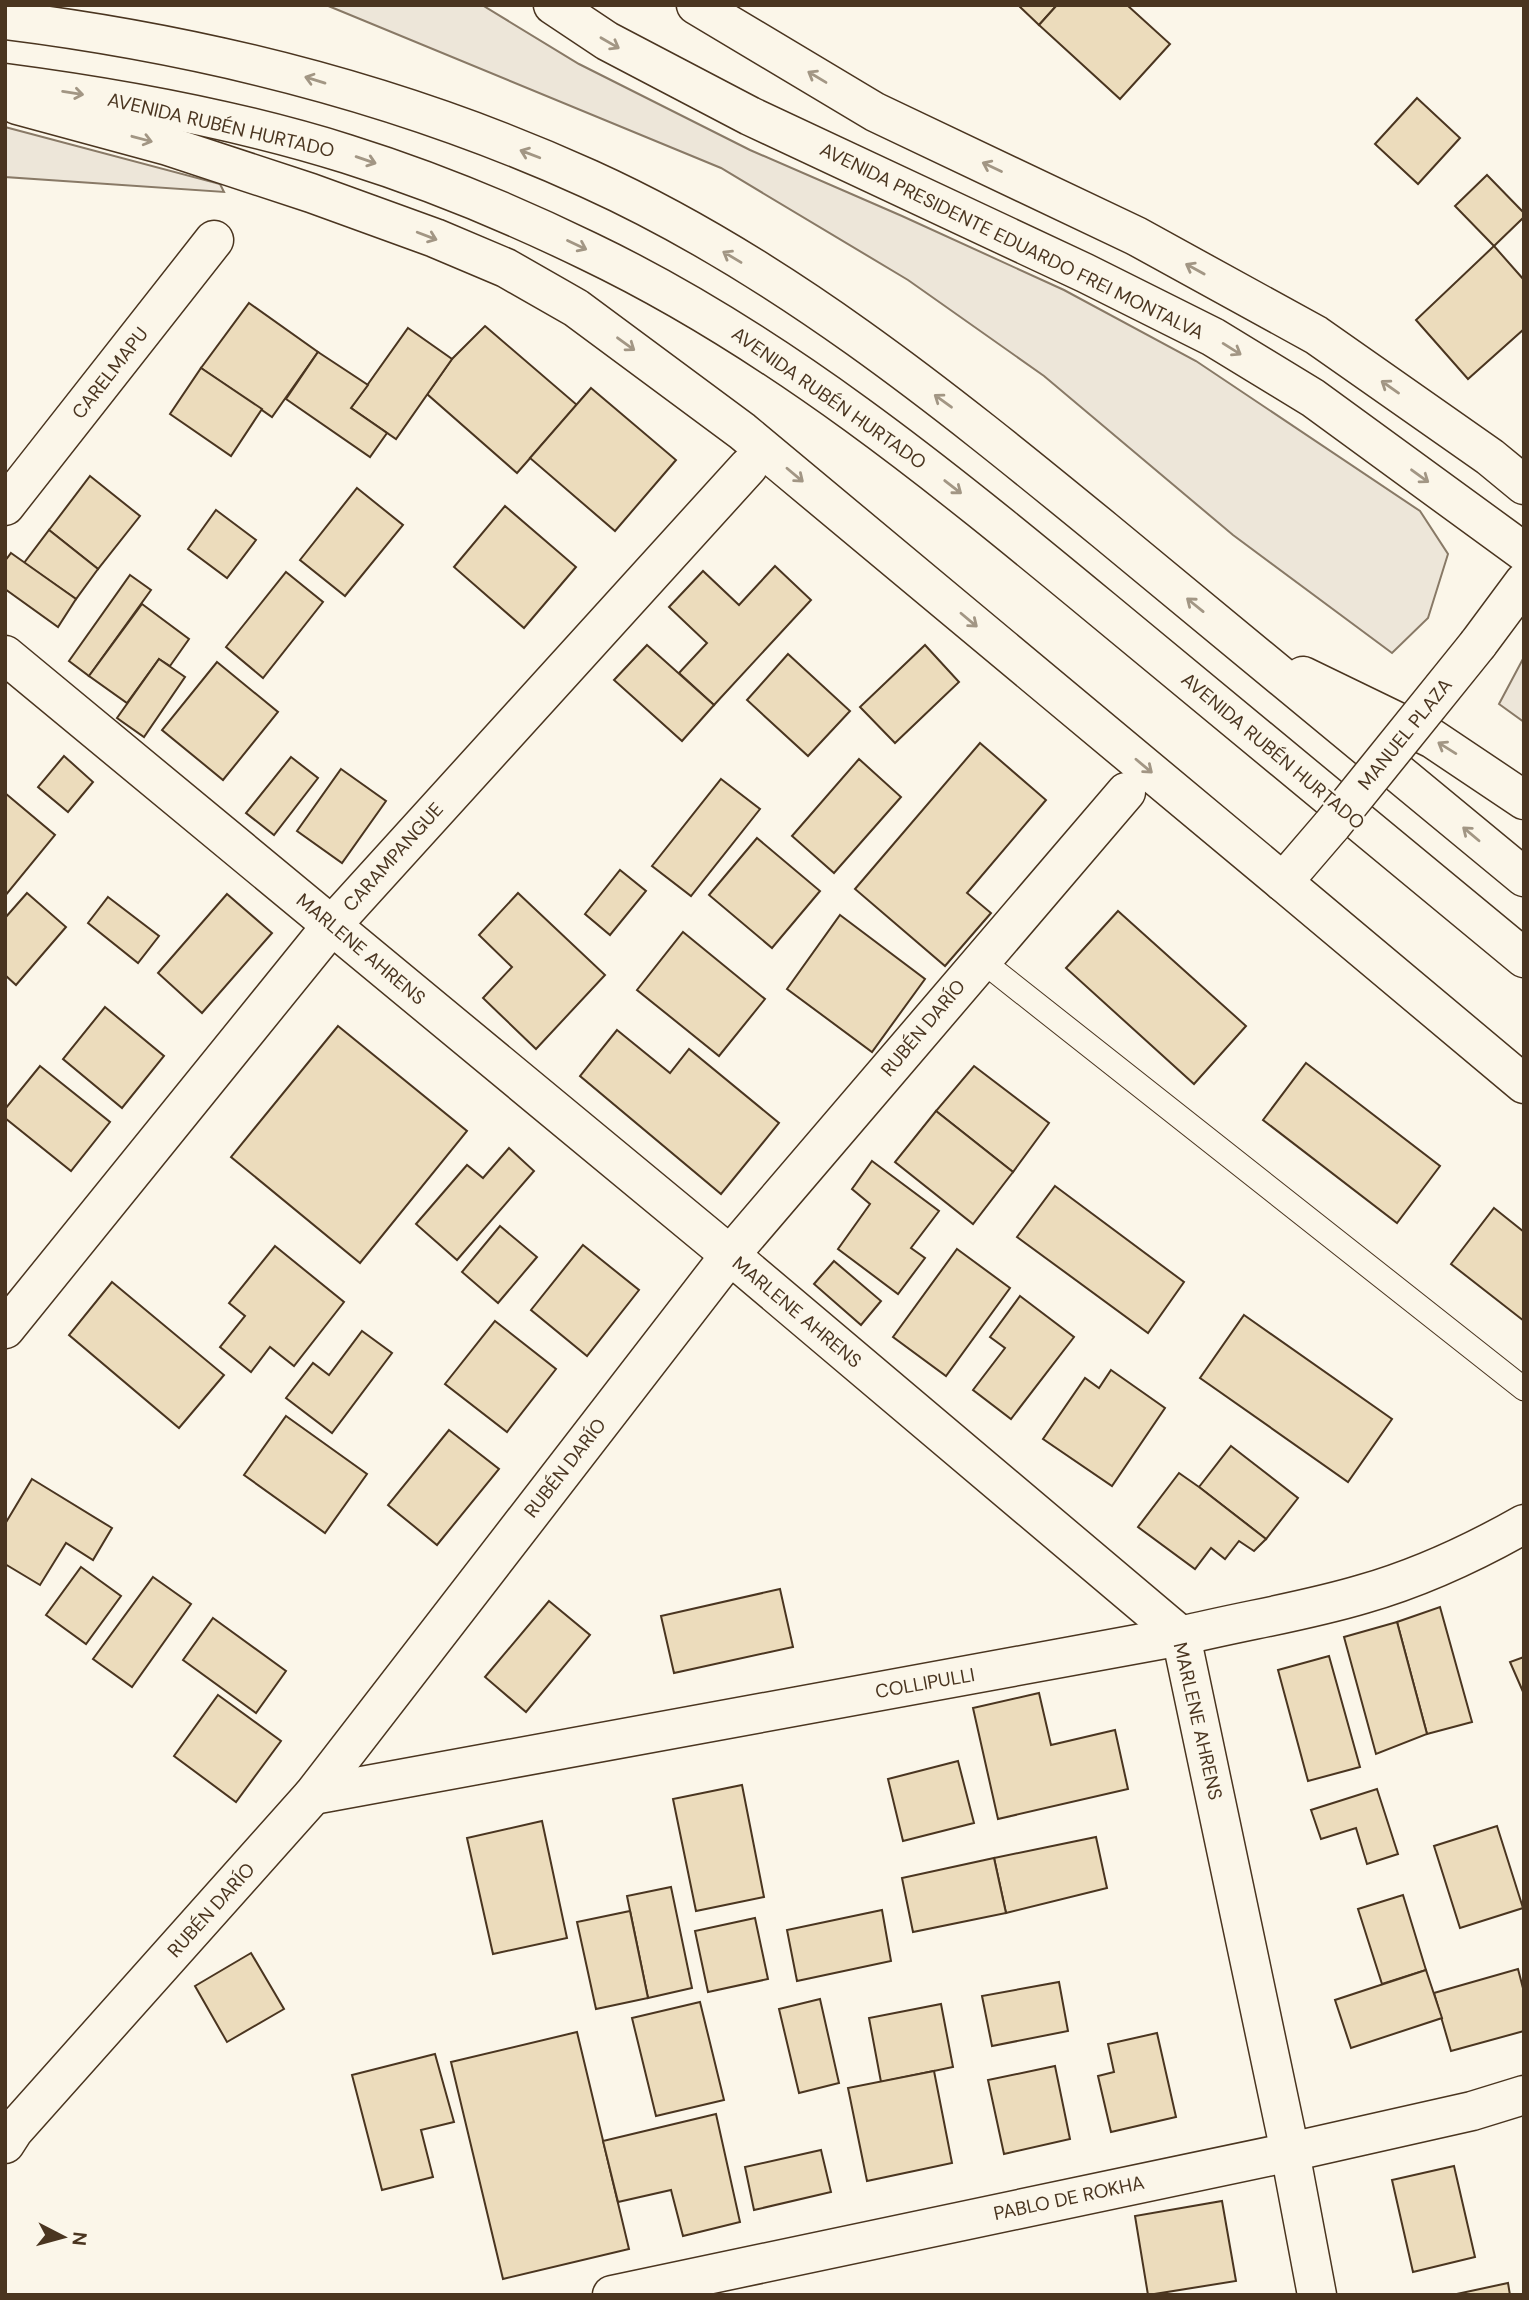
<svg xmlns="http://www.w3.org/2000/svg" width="1529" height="2300" font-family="'DM Sans',sans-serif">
<rect width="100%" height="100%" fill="#fbf6e9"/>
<g fill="#ede6d9" stroke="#887966" stroke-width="2">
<path d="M 326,5 L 482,5 L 579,64 L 750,150 L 902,216 L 1064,290 L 1196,361 L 1420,511 L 1448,554 L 1428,618 L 1392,653 L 1233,535 L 1044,376 L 908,280 L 721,168 Z"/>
<path d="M 5,127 L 220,184 L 224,192 L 5,177 Z"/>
<path d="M 1524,657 L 1524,722 L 1499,704 Z"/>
</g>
<g fill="#ecdcbc" stroke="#4a3520" stroke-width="2">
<path d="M 1018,5 L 1057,5 L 1039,25 Z"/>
<path d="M 1057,5 L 1127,5 L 1170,44 L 1120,99 L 1039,25 Z"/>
<path d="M 1417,98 L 1460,138 L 1418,184 L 1375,144 Z"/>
<path d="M 1487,175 L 1524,213 L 1524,217 L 1494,246 L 1455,206 Z"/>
<path d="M 1494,246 L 1524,280 L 1524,329 L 1468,379 L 1416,320 Z"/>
<path d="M 249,303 L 318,352 L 272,417 L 201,368 Z"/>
<path d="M 485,326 L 577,405 L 517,473 L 427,394 L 452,359 Z"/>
<path d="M 408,328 L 452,359 L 396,439 L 351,408 Z"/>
<path d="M 318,352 L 368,385 L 351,408 L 387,433 L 370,457 L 286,399 Z"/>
<path d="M 201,368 L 262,409 L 231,456 L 170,414 Z"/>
<path d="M 591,388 L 676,460 L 615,531 L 530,458 Z"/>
<path d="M 90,476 L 140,516 L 98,569 L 49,530 Z"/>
<path d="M 357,488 L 403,525 L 345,596 L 300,560 Z"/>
<path d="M 505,506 L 576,567 L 524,628 L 454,567 Z"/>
<path d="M 216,510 L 256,540 L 227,578 L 188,549 Z"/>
<path d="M 49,530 L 98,569 L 76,599 L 24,563 Z"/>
<path d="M 11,553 L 76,599 L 58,627 L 5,589 L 5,561 Z"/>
<path d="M 775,566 L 811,600 L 714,705 L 679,673 L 707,643 L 669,607 L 703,571 L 739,605 Z"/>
<path d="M 286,572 L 323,602 L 263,678 L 226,647 Z"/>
<path d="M 130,575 L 151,590 L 89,676 L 69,661 Z"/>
<path d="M 142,604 L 189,639 L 170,666 L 159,659 L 127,703 L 89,676 Z"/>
<path d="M 647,645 L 714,705 L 682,741 L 614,680 Z"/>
<path d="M 925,645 L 959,682 L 895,743 L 860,707 Z"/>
<path d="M 788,654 L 850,711 L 808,756 L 747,700 Z"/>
<path d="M 159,659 L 185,677 L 144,737 L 117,718 Z"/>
<path d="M 217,662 L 278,712 L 223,780 L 162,730 Z"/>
<path d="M 980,743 L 1046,800 L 967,893 L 991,913 L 945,966 L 855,889 Z"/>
<path d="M 64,756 L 93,782 L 68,812 L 38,787 Z"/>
<path d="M 291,757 L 318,778 L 274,835 L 246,813 Z"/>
<path d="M 859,759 L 901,797 L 834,873 L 792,836 Z"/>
<path d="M 341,769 L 386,801 L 342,863 L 297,831 Z"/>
<path d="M 721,779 L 760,809 L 691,896 L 652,866 Z"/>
<path d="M 5,793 L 55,835 L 5,896 Z"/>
<path d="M 757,838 L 820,891 L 772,948 L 709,895 Z"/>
<path d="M 620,870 L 646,891 L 610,935 L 585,914 Z"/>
<path d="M 27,893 L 66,927 L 16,985 L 5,975 L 5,918 Z"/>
<path d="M 518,893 L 605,975 L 536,1049 L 483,998 L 512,967 L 479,935 Z"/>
<path d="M 227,894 L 272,933 L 202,1013 L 158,973 Z"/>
<path d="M 108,897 L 159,936 L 138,963 L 88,923 Z"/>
<path d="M 1118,911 L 1246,1026 L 1194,1084 L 1066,968 Z"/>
<path d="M 840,915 L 925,979 L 872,1052 L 787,989 Z"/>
<path d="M 683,932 L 765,999 L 719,1056 L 637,990 Z"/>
<path d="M 105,1007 L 164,1056 L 122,1108 L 63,1059 Z"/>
<path d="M 338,1026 L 467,1131 L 360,1263 L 231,1157 Z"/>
<path d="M 617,1030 L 670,1073 L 689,1049 L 779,1123 L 721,1194 L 580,1076 Z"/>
<path d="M 1306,1063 L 1440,1166 L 1397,1223 L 1263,1120 Z"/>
<path d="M 40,1066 L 110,1122 L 71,1171 L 5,1118 L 5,1109 Z"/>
<path d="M 974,1066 L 1049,1123 L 1013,1172 L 936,1111 Z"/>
<path d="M 936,1111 L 1013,1172 L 973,1224 L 895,1162 Z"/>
<path d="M 509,1148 L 534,1171 L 457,1260 L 416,1224 L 467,1165 L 483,1178 Z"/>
<path d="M 872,1161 L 939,1211 L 911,1248 L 925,1258 L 898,1294 L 838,1249 L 870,1204 L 852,1189 Z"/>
<path d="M 1055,1186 L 1184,1282 L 1148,1333 L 1017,1237 Z"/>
<path d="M 1494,1208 L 1524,1232 L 1524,1321 L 1451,1264 Z"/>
<path d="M 500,1226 L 537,1257 L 498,1303 L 462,1272 Z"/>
<path d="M 583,1245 L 639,1290 L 587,1356 L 531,1310 Z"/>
<path d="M 275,1246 L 344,1302 L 294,1366 L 270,1347 L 251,1372 L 220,1347 L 245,1316 L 229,1303 Z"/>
<path d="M 957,1249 L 1010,1288 L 946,1376 L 893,1337 Z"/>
<path d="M 834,1261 L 881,1301 L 861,1325 L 814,1284 Z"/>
<path d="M 112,1282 L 224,1375 L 179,1428 L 69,1335 Z"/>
<path d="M 1020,1296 L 1074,1337 L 1011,1419 L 973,1390 L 1005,1348 L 990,1337 Z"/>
<path d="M 1244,1315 L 1392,1419 L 1348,1482 L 1200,1378 Z"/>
<path d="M 495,1321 L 556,1369 L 507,1432 L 445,1384 Z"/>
<path d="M 362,1331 L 392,1353 L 332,1433 L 286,1398 L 313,1363 L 329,1375 Z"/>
<path d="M 1111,1370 L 1165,1408 L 1112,1486 L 1043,1439 L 1085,1378 L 1099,1388 Z"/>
<path d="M 286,1416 L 367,1474 L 325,1533 L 244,1475 Z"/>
<path d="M 449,1430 L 499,1469 L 437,1545 L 388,1505 Z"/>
<path d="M 1231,1446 L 1298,1498 L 1266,1539 L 1199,1487 Z"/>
<path d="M 1179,1473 L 1199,1487 L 1266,1539 L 1254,1551 L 1239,1541 L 1225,1559 L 1211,1548 L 1195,1569 L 1138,1527 Z"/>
<path d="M 32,1479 L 112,1528 L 93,1560 L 66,1543 L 40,1585 L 5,1564 L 5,1524 Z"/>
<path d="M 81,1567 L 121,1596 L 86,1644 L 46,1615 Z"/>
<path d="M 153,1577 L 191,1604 L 132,1687 L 93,1659 Z"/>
<path d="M 780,1589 L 793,1647 L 674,1673 L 661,1616 Z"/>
<path d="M 549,1601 L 590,1635 L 526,1712 L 485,1677 Z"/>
<path d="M 1440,1607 L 1472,1722 L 1427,1734 L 1397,1622 Z"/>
<path d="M 213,1618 L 286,1671 L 256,1713 L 183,1660 Z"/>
<path d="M 1397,1622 L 1427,1734 L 1376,1754 L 1344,1637 Z"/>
<path d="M 1329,1656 L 1360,1767 L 1308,1781 L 1278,1670 Z"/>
<path d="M 1524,1657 L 1524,1694 L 1510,1662 Z"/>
<path d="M 1039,1693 L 1051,1745 L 1115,1730 L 1128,1789 L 998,1819 L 973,1708 Z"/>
<path d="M 218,1695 L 281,1741 L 236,1802 L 174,1756 Z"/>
<path d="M 958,1761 L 974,1823 L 903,1841 L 888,1779 Z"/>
<path d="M 742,1785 L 764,1897 L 696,1911 L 673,1799 Z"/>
<path d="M 1377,1789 L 1398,1854 L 1367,1864 L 1356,1828 L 1321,1839 L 1311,1810 Z"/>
<path d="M 542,1821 L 567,1938 L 493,1954 L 467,1838 Z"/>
<path d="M 1497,1826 L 1523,1908 L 1460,1928 L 1434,1846 Z"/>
<path d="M 1096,1837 L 1107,1888 L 1006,1913 L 994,1858 Z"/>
<path d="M 994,1858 L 1006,1913 L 913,1932 L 902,1878 Z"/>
<path d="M 671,1887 L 692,1988 L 648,1998 L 627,1896 Z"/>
<path d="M 1403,1895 L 1426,1970 L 1382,1984 L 1358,1909 Z"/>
<path d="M 882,1910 L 891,1961 L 797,1981 L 787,1930 Z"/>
<path d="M 630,1911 L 648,1998 L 596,2009 L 577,1922 Z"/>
<path d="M 755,1918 L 768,1979 L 708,1992 L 695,1931 Z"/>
<path d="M 251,1953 L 284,2009 L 227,2042 L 195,1986 Z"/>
<path d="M 1518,1969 L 1524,1992 L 1524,2031 L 1451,2051 L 1434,1993 Z"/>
<path d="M 1426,1970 L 1442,2018 L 1351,2048 L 1335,2000 Z"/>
<path d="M 1059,1982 L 1068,2031 L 992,2046 L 982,1996 Z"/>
<path d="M 820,1999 L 839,2083 L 799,2093 L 779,2009 Z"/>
<path d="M 700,2002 L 724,2100 L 656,2116 L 632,2018 Z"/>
<path d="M 941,2004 L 953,2067 L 881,2082 L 869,2018 Z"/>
<path d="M 577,2032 L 629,2249 L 503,2279 L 451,2062 Z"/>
<path d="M 1157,2033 L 1176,2117 L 1111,2132 L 1098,2076 L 1114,2072 L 1108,2044 Z"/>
<path d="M 435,2054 L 454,2122 L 421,2130 L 433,2177 L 382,2190 L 352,2075 Z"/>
<path d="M 1055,2066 L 1070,2139 L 1004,2154 L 988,2080 Z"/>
<path d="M 934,2071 L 952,2163 L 867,2181 L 848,2088 Z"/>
<path d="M 716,2114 L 740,2222 L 683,2236 L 671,2190 L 618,2202 L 603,2141 Z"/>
<path d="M 821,2150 L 831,2192 L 754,2210 L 745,2167 Z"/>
<path d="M 1454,2166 L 1475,2257 L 1413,2272 L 1392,2180 Z"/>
<path d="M 1222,2201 L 1236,2281 L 1148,2295 L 1135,2216 Z"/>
<path d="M 1508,2283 L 1510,2295 L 1452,2295 Z"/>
</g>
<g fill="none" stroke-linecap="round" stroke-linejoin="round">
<defs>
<path id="service" d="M 981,960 L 1524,1389"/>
<g id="minor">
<path d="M 5,506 L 214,240"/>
<path d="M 5,655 L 730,1255 L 1181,1636 L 1290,2152 L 612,2295"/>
<path d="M 5,1329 L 332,925 L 748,467"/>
<path d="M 313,1795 L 1181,1636 C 1241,1621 1303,1612 1363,1594 C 1419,1578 1473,1553 1524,1524"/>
<path d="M 5,2144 L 14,2130 L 313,1795 L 730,1255 L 1126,792"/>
</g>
<path id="tertiary" d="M 1317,2295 L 1290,2152 L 1472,2111 L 1524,2095"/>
<g id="secondary">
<path d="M 553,5 L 607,41 L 750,116 L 1085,273 L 1213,337 L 1313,398 L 1524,552"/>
<path d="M 696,5 L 875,112 L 1136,236 L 1316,335 L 1490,457 L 1524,485"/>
<path d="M 1478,644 L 1524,582"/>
<path d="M 1332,825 L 1283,882 L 1524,1084"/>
</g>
<g id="trunk">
<path d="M 5,20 C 206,45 404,95 589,179 C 779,265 944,399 1104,530 C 1244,645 1384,761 1524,877"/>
<path d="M 5,83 C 120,98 236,119 347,154 C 430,180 510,213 588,251 C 778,342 941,476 1102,609 C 1242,726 1383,842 1524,958"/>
<path d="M 17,105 L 168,146 L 311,193 L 435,238 L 506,268 L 576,308 L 742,431 L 1283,882"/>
<path d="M 1303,676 L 1433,739 L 1524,800"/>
</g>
</defs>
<use href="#service" stroke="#4a3520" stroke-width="25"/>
<use href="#minor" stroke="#4a3520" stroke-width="41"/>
<use href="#tertiary" stroke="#4a3520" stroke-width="41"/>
<use href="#secondary" stroke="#4a3520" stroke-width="41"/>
<use href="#trunk" stroke="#4a3520" stroke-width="41"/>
<use href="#service" stroke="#fbf6e9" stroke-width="23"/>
<use href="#minor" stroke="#fbf6e9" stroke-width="38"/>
<use href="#tertiary" stroke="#fbf6e9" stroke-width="38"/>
<use href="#secondary" stroke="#fbf6e9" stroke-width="38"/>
<use href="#trunk" stroke="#fbf6e9" stroke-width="38"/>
<defs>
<path id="secondary-bridge" d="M 1332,825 L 1478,644"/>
</defs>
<use href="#secondary-bridge" stroke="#4a3520" stroke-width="41" stroke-linecap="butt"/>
<use href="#secondary-bridge" stroke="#fbf6e9" stroke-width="38"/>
</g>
<defs><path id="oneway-shaft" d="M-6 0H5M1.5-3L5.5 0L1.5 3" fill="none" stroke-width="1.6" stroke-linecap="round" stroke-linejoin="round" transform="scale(1.75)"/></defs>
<g stroke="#a29684">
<use href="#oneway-shaft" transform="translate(610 43) rotate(30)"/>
<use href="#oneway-shaft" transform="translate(817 77) rotate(-149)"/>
<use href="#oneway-shaft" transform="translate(315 80) rotate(-163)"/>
<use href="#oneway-shaft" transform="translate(73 93) rotate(9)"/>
<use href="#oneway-shaft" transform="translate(142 139) rotate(15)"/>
<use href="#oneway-shaft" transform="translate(530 154) rotate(-159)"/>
<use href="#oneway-shaft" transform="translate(366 160) rotate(19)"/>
<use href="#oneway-shaft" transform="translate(992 167) rotate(-155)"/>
<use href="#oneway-shaft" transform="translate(427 236) rotate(21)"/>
<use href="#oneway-shaft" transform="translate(577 245) rotate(25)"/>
<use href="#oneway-shaft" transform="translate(732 257) rotate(-149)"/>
<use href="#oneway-shaft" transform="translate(1195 269) rotate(-151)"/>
<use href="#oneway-shaft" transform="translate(626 344) rotate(36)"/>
<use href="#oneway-shaft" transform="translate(1232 349) rotate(32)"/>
<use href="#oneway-shaft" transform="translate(1390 387) rotate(-145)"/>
<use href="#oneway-shaft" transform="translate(943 401) rotate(-144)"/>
<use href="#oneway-shaft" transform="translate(795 475) rotate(40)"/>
<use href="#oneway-shaft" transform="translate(1420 476) rotate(36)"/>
<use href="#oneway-shaft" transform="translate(953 487) rotate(38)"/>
<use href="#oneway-shaft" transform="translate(1195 605) rotate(-141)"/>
<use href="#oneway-shaft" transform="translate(969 620) rotate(40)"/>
<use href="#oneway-shaft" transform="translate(1447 748) rotate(-148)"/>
<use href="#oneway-shaft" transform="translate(1144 766) rotate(40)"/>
<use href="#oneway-shaft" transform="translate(1471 834) rotate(-140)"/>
</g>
<g text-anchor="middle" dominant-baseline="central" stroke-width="5" stroke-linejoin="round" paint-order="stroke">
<g font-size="19" fill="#4a3520" stroke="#fbf6e9">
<text transform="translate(221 125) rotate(13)">AVENIDA RUBÉN HURTADO</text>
<text transform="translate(1012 241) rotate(26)">AVENIDA PRESIDENTE EDUARDO FREI MONTALVA</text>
<text transform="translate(110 373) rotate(-52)">CARELMAPU</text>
<text transform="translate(829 398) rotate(35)">AVENIDA RUBÉN HURTADO</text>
<text transform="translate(1405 734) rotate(-51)">MANUEL PLAZA</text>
<text transform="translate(1273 751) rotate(40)">AVENIDA RUBÉN HURTADO</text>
<text transform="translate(393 857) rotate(-48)">CARAMPANGUE</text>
<text transform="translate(361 949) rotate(40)">MARLENE AHRENS</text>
<text transform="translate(923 1028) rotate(-50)">RUBÉN DARÍO</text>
<text transform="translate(797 1312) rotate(40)">MARLENE AHRENS</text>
<text transform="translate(565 1468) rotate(-52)">RUBÉN DARÍO</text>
<text transform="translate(925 1683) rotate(-10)">COLLIPULLI</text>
<text transform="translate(1198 1721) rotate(77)">MARLENE AHRENS</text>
<text transform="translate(211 1910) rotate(-48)">RUBÉN DARÍO</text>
<text transform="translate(1069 2198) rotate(-12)">PABLO DE ROKHA</text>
</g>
</g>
<rect width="1529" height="2300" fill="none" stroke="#4a3520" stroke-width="14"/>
<g transform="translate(63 2237) rotate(96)" stroke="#fbf6e9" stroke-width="5" paint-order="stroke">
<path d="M0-5L12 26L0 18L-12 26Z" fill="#4a3520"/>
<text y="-10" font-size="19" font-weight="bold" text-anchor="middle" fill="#4a3520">N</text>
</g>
</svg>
